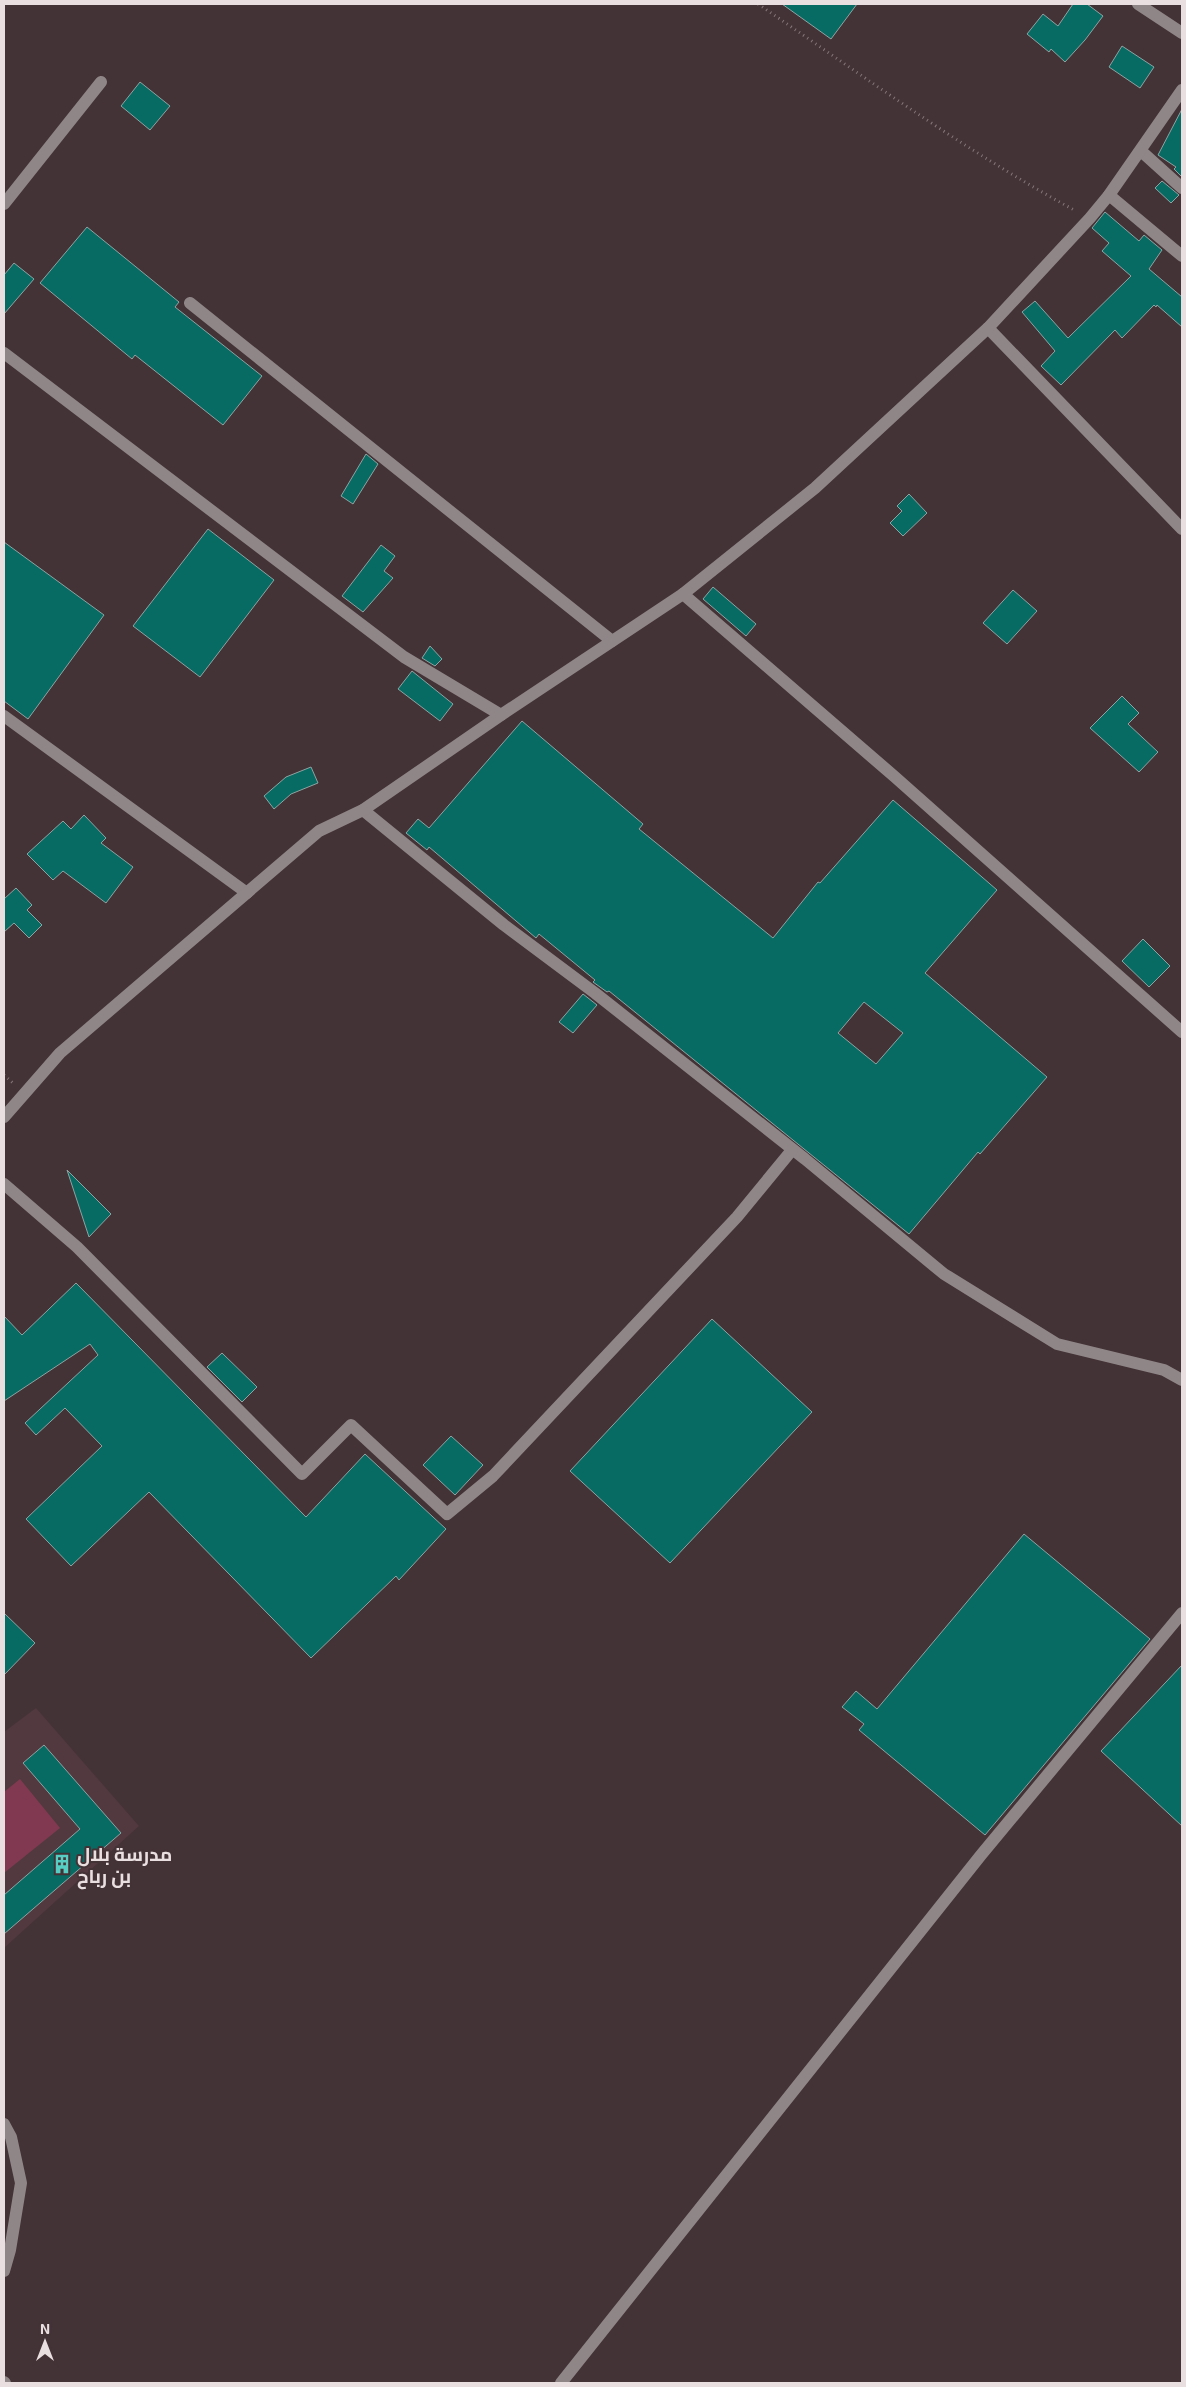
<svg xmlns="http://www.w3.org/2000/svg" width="1186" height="2387" font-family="'Exo 2',Cairo,sans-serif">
<rect width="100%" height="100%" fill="#433236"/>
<path fill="#51393f" d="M 36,1708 L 139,1826 L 4,1948 L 4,1732 Z"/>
<path fill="#803950" d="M 20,1779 L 60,1828 L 4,1873 L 4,1792 Z"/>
<g fill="#076a63" stroke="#8ea4a2" fill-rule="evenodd">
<path d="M 782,4 L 857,4 L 831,39 Z"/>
<path d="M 1073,4 L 1087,4 L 1103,16 L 1085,40 L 1065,62 L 1051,49 L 1049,52 L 1027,34 L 1043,14 L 1058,26 Z"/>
<path d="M 1122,46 L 1154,67 L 1140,88 L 1109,67 Z"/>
<path d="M 140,82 L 170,106 L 150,130 L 121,106 Z"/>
<path d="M 1182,109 L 1182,177 L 1174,169 L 1176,167 L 1158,155 Z"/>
<path d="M 1162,181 L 1179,195 L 1171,203 L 1155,188 Z"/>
<path d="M 1105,212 L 1139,241 L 1144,235 L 1162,250 L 1149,269 L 1182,297 L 1182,327 L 1157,305 L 1156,307 L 1154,305 L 1122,338 L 1115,330 L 1061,385 L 1041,366 L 1055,351 L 1022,312 L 1035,301 L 1068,338 L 1131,276 L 1102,251 L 1109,243 L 1092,228 Z"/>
<path d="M 87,227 L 179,302 L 175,307 L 262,376 L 223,425 L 135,355 L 132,359 L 40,283 Z"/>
<path d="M 14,263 L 34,279 L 4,314 L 4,275 Z"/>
<path d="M 366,454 L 378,464 L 353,504 L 341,496 Z"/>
<path d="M 909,494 L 927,513 L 903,536 L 890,523 L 902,511 L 897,506 Z"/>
<path d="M 208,529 L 274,580 L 200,677 L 133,626 Z"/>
<path d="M 4,542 L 104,615 L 28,719 L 4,701 Z"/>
<path d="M 381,545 L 395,556 L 384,571 L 393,578 L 363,612 L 342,596 Z"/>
<path d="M 713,587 L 756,624 L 746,636 L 703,599 Z"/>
<path d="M 1013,590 L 1037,611 L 1007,644 L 983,623 Z"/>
<path d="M 430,646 L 442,659 L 435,666 L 422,658 Z"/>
<path d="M 412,671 L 453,704 L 440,721 L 398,689 Z"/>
<path d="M 1122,696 L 1139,713 L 1128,724 L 1158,752 L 1139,772 L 1090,728 Z"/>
<path d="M 522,721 L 643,824 L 639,829 L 773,938 L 818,882 L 820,883 L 893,800 L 997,890 L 925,973 L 1047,1077 L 980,1154 L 978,1152 L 909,1234 L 609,991 L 607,992 L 593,982 L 595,980 L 539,934 L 536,938 L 429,847 L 427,850 L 406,833 L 418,819 L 429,828 ZM 864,1002 L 903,1033 L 876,1064 L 838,1033 Z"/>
<path d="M 311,767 L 318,783 L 291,794 L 274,809 L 264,796 L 286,777 Z"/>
<path d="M 84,815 L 106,838 L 101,843 L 133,867 L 106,903 L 63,871 L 53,880 L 27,854 L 63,821 L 71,829 Z"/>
<path d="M 16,888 L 32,905 L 27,910 L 42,925 L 29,938 L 14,923 L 4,932 L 4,899 Z"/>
<path d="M 1143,939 L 1170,966 L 1149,987 L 1122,961 Z"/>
<path d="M 583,994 L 597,1005 L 573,1033 L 559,1022 Z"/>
<path d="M 67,1170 L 111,1214 L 89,1237 Z"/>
<path d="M 76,1283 L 306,1517 L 365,1454 L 446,1529 L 399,1580 L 396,1576 L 311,1658 L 149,1492 L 71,1566 L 26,1519 L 102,1446 L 65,1408 L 36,1435 L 25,1423 L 98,1355 L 90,1344 L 4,1401 L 4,1316 L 22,1335 Z"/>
<path d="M 712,1319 L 812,1412 L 670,1563 L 570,1471 Z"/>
<path d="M 222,1353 L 257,1387 L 242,1402 L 207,1367 Z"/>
<path d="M 451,1436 L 483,1465 L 455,1495 L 423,1465 Z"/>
<path d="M 1024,1534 L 1150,1639 L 985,1835 L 859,1730 L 864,1724 L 842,1707 L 856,1691 L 877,1709 Z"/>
<path d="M 4,1613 L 35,1643 L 4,1675 Z"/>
<path d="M 1182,1665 L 1182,1826 L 1101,1751 Z"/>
<path d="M 44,1745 L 121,1833 L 4,1934 L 4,1895 L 80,1829 L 23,1763 Z"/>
</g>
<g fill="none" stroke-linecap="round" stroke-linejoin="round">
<g stroke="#85777a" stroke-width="3" stroke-dasharray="1 4" stroke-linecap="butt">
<path d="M 758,4 C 862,75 965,151 1076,211"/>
<path d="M 4,1075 L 13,1083"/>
</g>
<g stroke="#8f8688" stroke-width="12">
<path d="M 1138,4 L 1182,33"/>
<path d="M 1141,151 L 1182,188"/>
<path d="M 1109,195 L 1182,256"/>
<path d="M 4,204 L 101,82"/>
<path d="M 190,303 L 612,641"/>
<path d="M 988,328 L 1182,529"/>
<path d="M 4,353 L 404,657 L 501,715"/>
<path d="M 683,594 L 895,777 L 1182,1032"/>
<path d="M 4,716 L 247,893"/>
<path d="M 363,810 L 504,925 L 595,993 L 805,1159 L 944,1274 L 1057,1344 L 1164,1370 L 1182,1380"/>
<path d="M 4,1117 L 60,1053 L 319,831 L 363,810 L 501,715 L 683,594 L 815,488 L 988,328 L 1090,218 L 1109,195 L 1182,90"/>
<path d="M 4,1184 L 77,1247 L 302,1474 L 351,1425 L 447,1514 L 493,1476 L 737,1217 L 792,1150"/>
<path d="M 4,2124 L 11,2137 L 21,2183 L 10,2250 L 4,2271"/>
<path d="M 4,2382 L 5,2383"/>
<path d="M 561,2383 L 981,1855 L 1182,1613"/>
</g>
</g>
<defs>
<symbol id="building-bare" viewBox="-9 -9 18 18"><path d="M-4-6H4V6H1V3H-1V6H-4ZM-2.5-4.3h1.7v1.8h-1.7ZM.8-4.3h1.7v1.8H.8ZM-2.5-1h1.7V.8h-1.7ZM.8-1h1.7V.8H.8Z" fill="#56cec3" stroke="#433236" stroke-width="2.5" paint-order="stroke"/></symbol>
</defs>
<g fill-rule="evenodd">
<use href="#building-bare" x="48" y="1850" width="28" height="28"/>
</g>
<g text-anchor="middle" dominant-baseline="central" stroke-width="4" stroke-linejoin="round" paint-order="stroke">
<g font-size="19" font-weight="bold" fill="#e9dee0" stroke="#433236" text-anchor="start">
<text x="77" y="1853">مدرسة بلال<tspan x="77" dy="22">بن رباح</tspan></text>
</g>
</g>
<rect width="1186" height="2387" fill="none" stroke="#e9dee0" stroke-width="10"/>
<g transform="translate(45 2342)" stroke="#433236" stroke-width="4" paint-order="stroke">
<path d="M0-4L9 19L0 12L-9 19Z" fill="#e9dee0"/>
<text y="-8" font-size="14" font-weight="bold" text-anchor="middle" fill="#e9dee0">N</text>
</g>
</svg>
